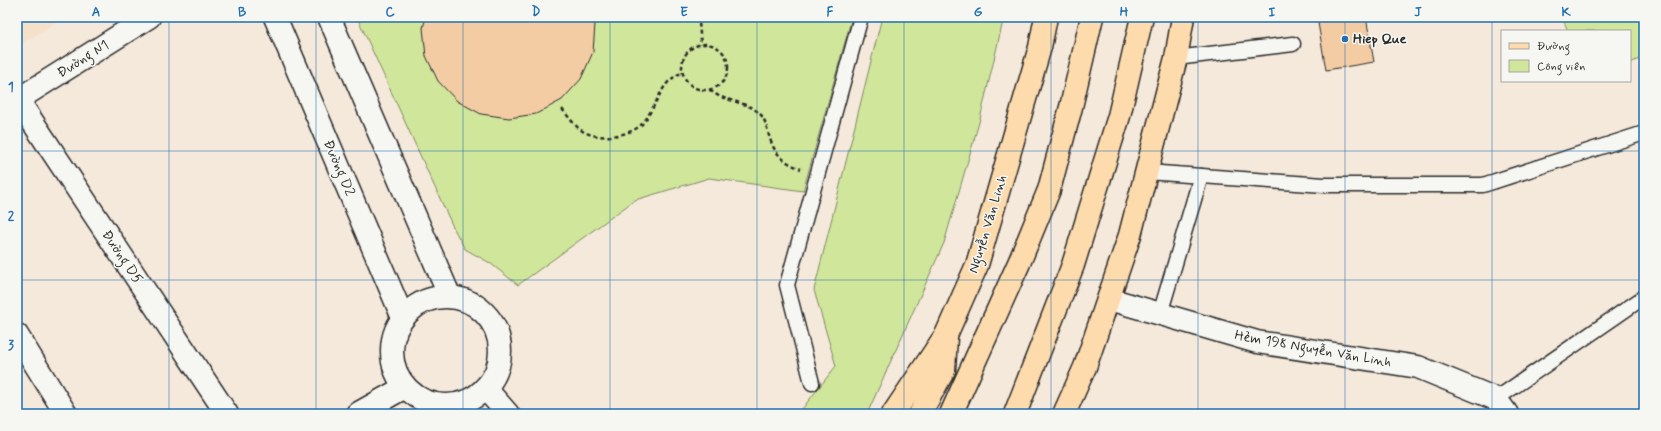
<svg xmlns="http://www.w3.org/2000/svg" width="1661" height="431" font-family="Mynerve,sans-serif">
<rect width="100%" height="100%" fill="#f5e9db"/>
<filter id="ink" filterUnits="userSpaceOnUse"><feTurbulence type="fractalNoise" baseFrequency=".025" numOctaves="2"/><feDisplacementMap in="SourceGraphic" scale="8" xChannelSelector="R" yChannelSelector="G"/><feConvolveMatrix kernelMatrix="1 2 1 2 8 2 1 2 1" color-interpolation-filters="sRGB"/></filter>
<g filter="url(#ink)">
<path fill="#f5e0ca" d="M 17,17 L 64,17 L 17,47 Z"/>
<g fill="#d0e69b" stroke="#7e8863">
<path d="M 357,17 L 852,17 L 803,191 L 709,178 L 635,200 L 518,285 L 490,263 L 465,249 L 453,227 Z"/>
<path d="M 882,17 L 1004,17 L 980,119 L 944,243 L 867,414 L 798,414 L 836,366 L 814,290 Z"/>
<path d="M 1562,17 L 1644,17 L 1644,57 L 1630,63 L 1630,31 L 1568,31 Z"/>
</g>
<g fill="#f4cca4" stroke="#2b2b2b">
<path d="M 426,17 L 593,17 L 595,24 L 593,52 L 581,79 L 562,100 L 536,114 L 509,118 L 481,114 L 457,101 L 438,81 L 426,56 L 423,28 Z"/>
<path d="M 1317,17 L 1366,17 L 1374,62 L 1326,70 Z"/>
</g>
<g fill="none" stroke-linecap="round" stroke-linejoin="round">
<defs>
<g id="lane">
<path d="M 1176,58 L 1293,44"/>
<path d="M 1147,172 L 1324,185 L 1483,185 L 1644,133"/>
<path d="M 1160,314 L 1201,176"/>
<path d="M 812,383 L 787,285 L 861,17"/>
<path d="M 1496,399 L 1644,297"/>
</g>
<g id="street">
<path d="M 275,17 L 403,318"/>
<path d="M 329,17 L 450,297"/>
<path d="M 17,100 L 149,17"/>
<path d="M 18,100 L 227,414"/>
<circle cx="446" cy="351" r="54"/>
<path d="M 1109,299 L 1257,342 L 1418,367 L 1496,399 L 1507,414"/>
<path d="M 17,335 L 66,414"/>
<path d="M 485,388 L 508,414"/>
<path d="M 357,414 L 405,387"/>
</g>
<g id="primary">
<path d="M 893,414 L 946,335 L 977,265 L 1040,47 L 1046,17"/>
<path d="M 920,414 L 944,370 L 946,337"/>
<path d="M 1064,414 L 1085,367 L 1130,235 L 1176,58 L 1183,17"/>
</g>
<g id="highway">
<path d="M 951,414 L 1019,263 L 1049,190 L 1071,107 L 1092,17"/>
<path d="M 1015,414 L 1073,265 L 1119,116 L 1142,17"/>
</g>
</defs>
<use href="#lane" stroke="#2b2b2b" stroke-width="17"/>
<use href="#street" stroke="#2b2b2b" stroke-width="25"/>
<use href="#primary" stroke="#2b2b2b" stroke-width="25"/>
<use href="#highway" stroke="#2b2b2b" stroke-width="25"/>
<g stroke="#2b2b2b" stroke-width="2.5" stroke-dasharray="4 3" stroke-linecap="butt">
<path d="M 697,17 L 699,22 L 701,45"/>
<circle cx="705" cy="67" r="23"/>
<path d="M 710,90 C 724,103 748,100 761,115 C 765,119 766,126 768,132 C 773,152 781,161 801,169"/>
<path d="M 562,109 C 568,116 574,125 581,130 C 596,141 629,137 642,124 C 645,122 647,117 649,114 C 661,96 662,81 683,72"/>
</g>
<use href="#lane" stroke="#f6f6f2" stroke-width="14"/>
<use href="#street" stroke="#f6f6f2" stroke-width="22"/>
<use href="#primary" stroke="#fedbac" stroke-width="22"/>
<use href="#highway" stroke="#fedbac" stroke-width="22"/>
</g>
</g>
<path fill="none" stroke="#1f6fb2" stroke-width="1" stroke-opacity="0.55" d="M 169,17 L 169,414M 316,17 L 316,414M 463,17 L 463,414M 610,17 L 610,414M 757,17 L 757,414M 904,17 L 904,414M 1051,17 L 1051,414M 1198,17 L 1198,414M 1345,17 L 1345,414M 1492,17 L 1492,414M 17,151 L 1644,151M 17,280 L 1644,280"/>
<circle fill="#1f6fb2" stroke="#f6f6f2" stroke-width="1.5" cx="1345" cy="39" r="4"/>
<g text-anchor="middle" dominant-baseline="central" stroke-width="3" stroke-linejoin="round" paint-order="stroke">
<g font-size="14" font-weight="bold" fill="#2b2b2b" stroke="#f6f6f2" text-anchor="start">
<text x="1353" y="39">Hiep Que</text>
</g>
<g font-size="14" fill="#2b2b2b" stroke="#f6f6f2">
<text transform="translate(83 59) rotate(-32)">Đường N1</text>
<text transform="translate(339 168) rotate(67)">Đường D2</text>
<text transform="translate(988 224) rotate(-73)">Nguyễn Văn Linh</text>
<text transform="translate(122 257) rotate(56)">Đường D5</text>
<text transform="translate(1313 349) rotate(10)">Hẻm 198 Nguyễn Văn Linh</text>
</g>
</g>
<rect width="1661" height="431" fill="none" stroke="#f6f6f2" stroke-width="44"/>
<rect x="1501" y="30" width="130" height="52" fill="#f6f6f2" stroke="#a5a5a2"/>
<rect x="1509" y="43" width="20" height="6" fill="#fedbac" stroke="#a5a5a2"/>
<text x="1537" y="50" font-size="12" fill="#2b2b2b">Đường</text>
<rect x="1509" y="60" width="20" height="12" fill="#d0e69b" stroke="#a5a5a2"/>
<text x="1537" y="70" font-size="12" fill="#2b2b2b">Công viên</text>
<rect x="22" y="22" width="1617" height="387" fill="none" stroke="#1f6fb2" stroke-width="1.5"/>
<g font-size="13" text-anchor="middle" font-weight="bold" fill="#1f6fb2">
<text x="96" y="16">A</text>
<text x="242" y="16">B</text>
<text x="390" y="16">C</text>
<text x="536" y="16">D</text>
<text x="684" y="16">E</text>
<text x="830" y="16">F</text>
<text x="978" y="16">G</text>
<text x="1124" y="16">H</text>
<text x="1272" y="16">I</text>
<text x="1418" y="16">J</text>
<text x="1566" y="16">K</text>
<text x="11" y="91">1</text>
<text x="11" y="220">2</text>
<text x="11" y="349">3</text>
</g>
</svg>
